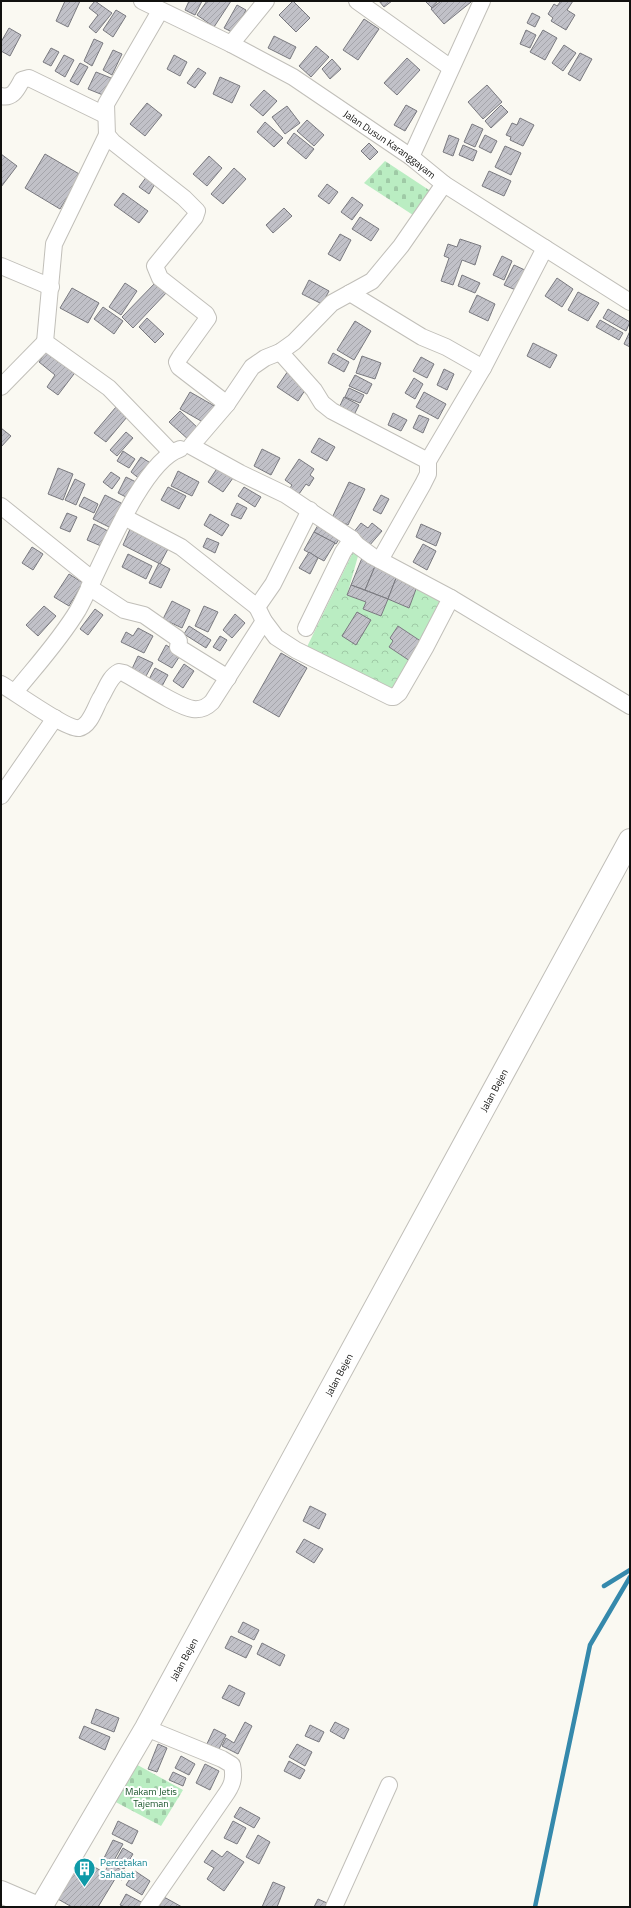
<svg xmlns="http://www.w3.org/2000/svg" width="631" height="1908" font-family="'Titillium Web',sans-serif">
<defs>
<pattern id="cemetery-stones" width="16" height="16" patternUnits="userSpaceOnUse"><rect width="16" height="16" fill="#baedc2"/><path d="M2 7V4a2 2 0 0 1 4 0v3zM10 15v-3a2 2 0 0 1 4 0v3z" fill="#9fcaa6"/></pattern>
<pattern id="park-crowns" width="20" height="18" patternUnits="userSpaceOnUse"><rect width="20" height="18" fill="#baedc2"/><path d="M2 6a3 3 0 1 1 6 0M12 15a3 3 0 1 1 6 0" fill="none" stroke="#9fcaa6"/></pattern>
<pattern id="building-hatch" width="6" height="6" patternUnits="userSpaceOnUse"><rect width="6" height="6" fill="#c1c1c8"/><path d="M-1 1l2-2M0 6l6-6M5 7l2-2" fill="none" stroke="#a5a5ab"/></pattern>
</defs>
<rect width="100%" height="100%" fill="#faf9f2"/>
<g fill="url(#cemetery-stones)">
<path d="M 385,161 L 432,192 L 416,217 L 364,183 Z"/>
<path d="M 132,1762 L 183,1790 L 161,1826 L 110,1799 Z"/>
</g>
<path fill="url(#park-crowns)" d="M 356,546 L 360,549 L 347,595 L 366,602 L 363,609 L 381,616 L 388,599 L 409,607 L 419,581 L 445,600 L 422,642 L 398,626 L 390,638 L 393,641 L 389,647 L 410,661 L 393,694 L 305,651 Z"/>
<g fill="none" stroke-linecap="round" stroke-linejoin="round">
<g stroke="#3589ac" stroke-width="4.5">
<path d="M 604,1586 L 630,1570"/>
<path d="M 535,1907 L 590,1645 L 630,1577"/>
</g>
</g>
<g fill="url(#building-hatch)" stroke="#79797f">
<path d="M 65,1 L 80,1 L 68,27 L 56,21 Z"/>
<path d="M 95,1 L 112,13 L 96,33 L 89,27 L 98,15 L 89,8 Z"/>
<path d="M 189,1 L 202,1 L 195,15 L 185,10 Z"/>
<path d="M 207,1 L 231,1 L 214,27 L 197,15 Z"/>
<path d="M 293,1 L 310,18 L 296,32 L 279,15 Z"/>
<path d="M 379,1 L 392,1 L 384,7 Z"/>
<path d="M 425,1 L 438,1 L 432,8 Z"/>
<path d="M 441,1 L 470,1 L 471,2 L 444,24 L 431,9 Z"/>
<path d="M 561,1 L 573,1 L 567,10 L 575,15 L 566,30 L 551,21 L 553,18 L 548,14 L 554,4 L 557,6 Z"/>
<path d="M 237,5 L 246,10 L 234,33 L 224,28 Z"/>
<path d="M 116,10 L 126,16 L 113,37 L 103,30 Z"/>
<path d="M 532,13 L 540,17 L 535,27 L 527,23 Z"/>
<path d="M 364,19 L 379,29 L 358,60 L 343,50 Z"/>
<path d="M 9,28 L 21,35 L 10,56 L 1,51 L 1,42 Z"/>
<path d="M 526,30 L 536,35 L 530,48 L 520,44 Z"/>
<path d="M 543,30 L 557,38 L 545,60 L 530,52 Z"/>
<path d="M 274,36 L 296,47 L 290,59 L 268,48 Z"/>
<path d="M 94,39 L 103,43 L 92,66 L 84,61 Z"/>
<path d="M 564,45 L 576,53 L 563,71 L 552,63 Z"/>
<path d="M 316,46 L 329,57 L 311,77 L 299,66 Z"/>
<path d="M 51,48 L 59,52 L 51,66 L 43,62 Z"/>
<path d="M 113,50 L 122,54 L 112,75 L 103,70 Z"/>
<path d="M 580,53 L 592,59 L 580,81 L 568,74 Z"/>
<path d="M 64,55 L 74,60 L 65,77 L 55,71 Z"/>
<path d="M 174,55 L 187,62 L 180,76 L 167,69 Z"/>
<path d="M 407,58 L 420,70 L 397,95 L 384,83 Z"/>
<path d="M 332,59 L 341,69 L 330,79 L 322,69 Z"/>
<path d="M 80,63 L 88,67 L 78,85 L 70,81 Z"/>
<path d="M 198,68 L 206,73 L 195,88 L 187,83 Z"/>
<path d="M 96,72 L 111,78 L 103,95 L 88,89 Z"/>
<path d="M 220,77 L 240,86 L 232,103 L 213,94 Z"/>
<path d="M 487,85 L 502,102 L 483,119 L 468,102 Z"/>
<path d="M 264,90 L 277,101 L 263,116 L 250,105 Z"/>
<path d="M 147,103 L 162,115 L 145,136 L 130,124 Z"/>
<path d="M 406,105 L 417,111 L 405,131 L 394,125 Z"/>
<path d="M 501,105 L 508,112 L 491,128 L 485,121 Z"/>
<path d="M 287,106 L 300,123 L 285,134 L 272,117 Z"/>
<path d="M 520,118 L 534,125 L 523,146 L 510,140 L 511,137 L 506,135 L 512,123 L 517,125 Z"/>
<path d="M 307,120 L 324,135 L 314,146 L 297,131 Z"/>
<path d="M 265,122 L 283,138 L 274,147 L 257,132 Z"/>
<path d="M 472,124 L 483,129 L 475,147 L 464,142 Z"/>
<path d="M 294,133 L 314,149 L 306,159 L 287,143 Z"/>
<path d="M 449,135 L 459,139 L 453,156 L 443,152 Z"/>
<path d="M 485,135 L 497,141 L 491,153 L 479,147 Z"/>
<path d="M 369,143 L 378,152 L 370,160 L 361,151 Z"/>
<path d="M 463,145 L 477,151 L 473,161 L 459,155 Z"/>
<path d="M 505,146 L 521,153 L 511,175 L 495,167 Z"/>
<path d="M 1,154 L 17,166 L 1,187 Z"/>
<path d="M 45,154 L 81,175 L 60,209 L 25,188 Z"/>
<path d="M 209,156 L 222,168 L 207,186 L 193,174 Z"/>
<path d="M 234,168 L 246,179 L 223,204 L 211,194 Z"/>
<path d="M 489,171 L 511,181 L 504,196 L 482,186 Z"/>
<path d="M 147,176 L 156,182 L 149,194 L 139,187 Z"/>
<path d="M 327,184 L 338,192 L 329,204 L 318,196 Z"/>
<path d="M 123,193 L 148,211 L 139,223 L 114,205 Z"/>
<path d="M 352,197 L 363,205 L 352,220 L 341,212 Z"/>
<path d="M 284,208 L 292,216 L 273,233 L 266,225 Z"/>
<path d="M 360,217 L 379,229 L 371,241 L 352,229 Z"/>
<path d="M 340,234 L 351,240 L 340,261 L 328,254 Z"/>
<path d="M 460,239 L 481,246 L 475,265 L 462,260 L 453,285 L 441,281 L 449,258 L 444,256 L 448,244 L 457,247 Z"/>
<path d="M 502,256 L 512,261 L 504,280 L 493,275 Z"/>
<path d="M 514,265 L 527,271 L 518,291 L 504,285 Z"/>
<path d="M 462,275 L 480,283 L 475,293 L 458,286 Z"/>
<path d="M 557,278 L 573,289 L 562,307 L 545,296 Z"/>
<path d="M 309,280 L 329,291 L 322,304 L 302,294 Z"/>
<path d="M 157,281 L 168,291 L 133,328 L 122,317 Z"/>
<path d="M 125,283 L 137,291 L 121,315 L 109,307 Z"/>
<path d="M 72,288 L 99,303 L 88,323 L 60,308 Z"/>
<path d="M 578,292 L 599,303 L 588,321 L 568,310 Z"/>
<path d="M 477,295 L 495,304 L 488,321 L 469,312 Z"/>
<path d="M 103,307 L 123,321 L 114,334 L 94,319 Z"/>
<path d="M 608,309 L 630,322 L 626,331 L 603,318 Z"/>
<path d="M 147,318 L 164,334 L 155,343 L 139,327 Z"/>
<path d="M 600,320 L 623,333 L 619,340 L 596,327 Z"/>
<path d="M 355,321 L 371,331 L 354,360 L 337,350 Z"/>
<path d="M 630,331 L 630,347 L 624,344 Z"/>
<path d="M 533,343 L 557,355 L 550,368 L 527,356 Z"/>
<path d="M 48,349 L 77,370 L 58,395 L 47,387 L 55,375 L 39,362 Z"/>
<path d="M 333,353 L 349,362 L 344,372 L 328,363 Z"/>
<path d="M 362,356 L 381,363 L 375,379 L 356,373 Z"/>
<path d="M 421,357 L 434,364 L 427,378 L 413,371 Z"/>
<path d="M 444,369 L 454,374 L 447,390 L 437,385 Z"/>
<path d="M 288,371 L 309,384 L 298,401 L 277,387 Z"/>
<path d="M 355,375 L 372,384 L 367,394 L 349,386 Z"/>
<path d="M 414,378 L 423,384 L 415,399 L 405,393 Z"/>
<path d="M 349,388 L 364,395 L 360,403 L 345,397 Z"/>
<path d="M 190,392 L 218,408 L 208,425 L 180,409 Z"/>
<path d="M 424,392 L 446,404 L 438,419 L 416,407 Z"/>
<path d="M 344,397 L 359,405 L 353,417 L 338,410 Z"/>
<path d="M 116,407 L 127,417 L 106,442 L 94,433 Z"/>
<path d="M 180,411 L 200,430 L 190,441 L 169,422 Z"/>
<path d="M 393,413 L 407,420 L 401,431 L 388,425 Z"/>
<path d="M 419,415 L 429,419 L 423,433 L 413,428 Z"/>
<path d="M 1,428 L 11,436 L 1,447 Z"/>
<path d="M 126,432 L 133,438 L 117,456 L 110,450 Z"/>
<path d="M 319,438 L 335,447 L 327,461 L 311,452 Z"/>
<path d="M 262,449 L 280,458 L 271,475 L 254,466 Z"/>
<path d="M 123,451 L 135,459 L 129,468 L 117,461 Z"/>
<path d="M 141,457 L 152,464 L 141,480 L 131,472 Z"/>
<path d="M 299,459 L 314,469 L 310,475 L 314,478 L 309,486 L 306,484 L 299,494 L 290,488 L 292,485 L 285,480 Z"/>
<path d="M 218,467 L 233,478 L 223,492 L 208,482 Z"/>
<path d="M 58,468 L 73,474 L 63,500 L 48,494 Z"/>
<path d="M 178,471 L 199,482 L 192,496 L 171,486 Z"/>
<path d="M 111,472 L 120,478 L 112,489 L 103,482 Z"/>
<path d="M 126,477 L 140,484 L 132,500 L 118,493 Z"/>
<path d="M 75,479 L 85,484 L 76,505 L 65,500 Z"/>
<path d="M 349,482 L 365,489 L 348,525 L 332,518 Z"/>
<path d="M 168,487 L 186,496 L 179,509 L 161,500 Z"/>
<path d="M 244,487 L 261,497 L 255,507 L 238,496 Z"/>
<path d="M 105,495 L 123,504 L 111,528 L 93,519 Z"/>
<path d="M 381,495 L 389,499 L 381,514 L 373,510 Z"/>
<path d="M 84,497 L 98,504 L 94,513 L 79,506 Z"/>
<path d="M 237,503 L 247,508 L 241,519 L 231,515 Z"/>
<path d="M 67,513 L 77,517 L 70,532 L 60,528 Z"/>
<path d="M 210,514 L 229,525 L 222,536 L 204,525 Z"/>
<path d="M 321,520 L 343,533 L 336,544 L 314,532 Z"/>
<path d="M 361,523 L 368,528 L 372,523 L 382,531 L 369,546 L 353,533 Z"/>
<path d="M 94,524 L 108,531 L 101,546 L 87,540 Z"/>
<path d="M 421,524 L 441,533 L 436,546 L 416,537 Z"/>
<path d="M 131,527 L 169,547 L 160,564 L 123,545 Z"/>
<path d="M 314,532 L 335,543 L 324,561 L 304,550 Z"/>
<path d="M 207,538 L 219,543 L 215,553 L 203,547 Z"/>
<path d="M 423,544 L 436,551 L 427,570 L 413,562 Z"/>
<path d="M 32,547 L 43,554 L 33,570 L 22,563 Z"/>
<path d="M 309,552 L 318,558 L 310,574 L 299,568 Z"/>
<path d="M 128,554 L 152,566 L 146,579 L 122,567 Z"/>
<path d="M 362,558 L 376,564 L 365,590 L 351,585 Z"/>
<path d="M 159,563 L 170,569 L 161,588 L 149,583 Z"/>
<path d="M 376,564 L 398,573 L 388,599 L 365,590 Z"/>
<path d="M 398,573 L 419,581 L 409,608 L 388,599 Z"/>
<path d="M 69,574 L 83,583 L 69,606 L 54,597 Z"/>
<path d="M 351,585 L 388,599 L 381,616 L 363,609 L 366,602 L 347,595 Z"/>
<path d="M 172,601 L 190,610 L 182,628 L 163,619 Z"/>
<path d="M 44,606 L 56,616 L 38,636 L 26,625 Z"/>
<path d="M 204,606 L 218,612 L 208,632 L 195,626 Z"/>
<path d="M 95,609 L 103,615 L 88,635 L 80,629 Z"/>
<path d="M 357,612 L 371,620 L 356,645 L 342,636 Z"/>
<path d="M 235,614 L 245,623 L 232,638 L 223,630 Z"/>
<path d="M 189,626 L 211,640 L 206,648 L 184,634 Z"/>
<path d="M 398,626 L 422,642 L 410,661 L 389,647 L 393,641 L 390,638 Z"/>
<path d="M 138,628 L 153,636 L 144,653 L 121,642 L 126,632 L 133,636 Z"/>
<path d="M 220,636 L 227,640 L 220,651 L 213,647 Z"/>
<path d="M 166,645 L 181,654 L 172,668 L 158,660 Z"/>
<path d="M 281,653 L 307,668 L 279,717 L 253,702 Z"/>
<path d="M 138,656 L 153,663 L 145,678 L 131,671 Z"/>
<path d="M 184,664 L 194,671 L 183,688 L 173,681 Z"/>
<path d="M 155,668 L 168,675 L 161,688 L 148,681 Z"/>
<path d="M 310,1506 L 326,1514 L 319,1529 L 303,1521 Z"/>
<path d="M 304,1539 L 323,1549 L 314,1563 L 296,1552 Z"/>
<path d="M 243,1622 L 259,1630 L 254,1640 L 238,1632 Z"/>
<path d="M 231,1636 L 252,1646 L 246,1658 L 225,1648 Z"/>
<path d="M 262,1643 L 285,1655 L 280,1666 L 257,1654 Z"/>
<path d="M 229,1685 L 245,1693 L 239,1706 L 222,1698 Z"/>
<path d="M 96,1709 L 119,1718 L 114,1732 L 91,1723 Z"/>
<path d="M 245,1722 L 252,1726 L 238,1754 L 222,1746 L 226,1738 L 234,1743 Z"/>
<path d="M 335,1722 L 349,1729 L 344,1739 L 330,1731 Z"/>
<path d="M 310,1725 L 324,1732 L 319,1742 L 305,1736 Z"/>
<path d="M 84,1726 L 110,1737 L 105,1750 L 79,1738 Z"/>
<path d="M 214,1729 L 226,1735 L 217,1753 L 205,1748 Z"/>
<path d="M 158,1744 L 167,1748 L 157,1772 L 148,1769 Z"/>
<path d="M 297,1744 L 312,1752 L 305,1766 L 289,1757 Z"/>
<path d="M 181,1756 L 195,1764 L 189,1775 L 175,1768 Z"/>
<path d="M 289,1761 L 305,1770 L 300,1779 L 284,1771 Z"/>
<path d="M 205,1764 L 219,1771 L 210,1790 L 196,1783 Z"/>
<path d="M 173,1772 L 186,1778 L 183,1786 L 169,1780 Z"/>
<path d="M 240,1807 L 260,1818 L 254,1828 L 234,1817 Z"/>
<path d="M 118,1821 L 138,1831 L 132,1844 L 112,1834 Z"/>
<path d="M 233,1821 L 246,1828 L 237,1844 L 224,1838 Z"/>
<path d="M 258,1835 L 270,1842 L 259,1864 L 246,1857 Z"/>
<path d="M 113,1840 L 123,1844 L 113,1862 L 104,1858 Z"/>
<path d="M 123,1848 L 133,1854 L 124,1869 L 114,1864 Z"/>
<path d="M 212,1850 L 222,1857 L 227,1851 L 244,1862 L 224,1891 L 207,1879 L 214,1868 L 204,1862 Z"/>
<path d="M 79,1858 L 115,1879 L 98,1907 L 72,1907 L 56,1898 Z"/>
<path d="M 109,1864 L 126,1872 L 122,1880 L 105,1871 Z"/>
<path d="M 135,1871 L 150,1881 L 142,1895 L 126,1885 Z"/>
<path d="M 273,1882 L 285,1887 L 277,1907 L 262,1907 Z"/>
<path d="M 126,1894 L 143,1903 L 141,1907 L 125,1907 L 120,1905 Z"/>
<path d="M 164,1897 L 182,1907 L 159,1907 Z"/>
<path d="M 318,1899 L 327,1903 L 325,1907 L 314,1907 Z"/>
</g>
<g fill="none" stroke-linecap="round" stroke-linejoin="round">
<defs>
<g id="street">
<path id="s1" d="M 142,1 L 231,44 L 293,77 L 411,157 L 444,184 L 630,302"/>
<path d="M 357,1 L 451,68"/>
<path d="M 160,11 L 106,104 L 107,135 L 113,142 L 184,198 L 197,211 L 195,217 L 155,266 L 160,278 L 206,314 L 208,318 L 180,357 L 177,362 L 179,367 L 227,404"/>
<path d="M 231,44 L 266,1"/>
<path d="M 1,96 C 13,99 17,89 22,80 L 29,78 L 105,115"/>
<path d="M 107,135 L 54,244 L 45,342 L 109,388 L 171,452"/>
<path d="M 411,157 L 482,1"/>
<path d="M 444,184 L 401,246 L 372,281 L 332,303 L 294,342 L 280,352 L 265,358 L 252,367 L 227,404 L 191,446 L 240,473 L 286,495 L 352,539 L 357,545 L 372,556 L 451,598 L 630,706"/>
<path d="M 1,266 L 51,287"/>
<path d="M 350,293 L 422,337 L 446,347 L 483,368"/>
<path d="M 280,352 L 314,390 L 322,403 L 332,411 L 428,461"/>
<path d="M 1,387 L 45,342"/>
<path d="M 1,506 L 93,580"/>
<path d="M 124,517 L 181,547 L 257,607 L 273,584 L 310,510"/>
<path d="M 380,560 L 423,484 L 428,474 L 428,461 L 483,368 L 545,248"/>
<path d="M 89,587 L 124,610 L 144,615 L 177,638 L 179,641 L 178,647 L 228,678"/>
<path d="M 257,607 L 264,621 L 276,637 L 296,650 L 391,697 L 394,697 L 399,693 L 425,648 L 451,598"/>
<path d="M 306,628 L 343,552 L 352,539"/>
<path d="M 1,684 C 15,692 67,730 79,728 C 90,726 95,708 100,699 C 106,690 109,677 119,672 L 124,673 C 139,681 178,707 193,709 C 200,710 207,707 212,702 L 264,621"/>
<path d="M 15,692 C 36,666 60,640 78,610 C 99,573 140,462 180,449"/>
<path d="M 1,796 L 55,718"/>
<path d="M 146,1728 L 222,1759 L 232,1765 C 235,1779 232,1786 224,1797 L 148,1907"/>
<path d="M 334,1907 L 389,1785"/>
</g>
<g id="secondary">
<path id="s2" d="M 41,1907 L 146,1728 L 630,840"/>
</g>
<path id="primary" d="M 1,1892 L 36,1907"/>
</defs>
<use href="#street" stroke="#c1bfb9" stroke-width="18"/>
<use href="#secondary" stroke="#c1bfb9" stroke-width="24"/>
<use href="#primary" stroke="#c1bfb9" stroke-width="24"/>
<use href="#street" stroke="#fff" stroke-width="16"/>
<use href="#secondary" stroke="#fff" stroke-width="22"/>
<use href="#primary" stroke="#fff" stroke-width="22"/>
</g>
<defs>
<symbol id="building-pin" viewBox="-11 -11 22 30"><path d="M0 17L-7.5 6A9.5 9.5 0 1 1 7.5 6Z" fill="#0f9aa8" stroke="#fff"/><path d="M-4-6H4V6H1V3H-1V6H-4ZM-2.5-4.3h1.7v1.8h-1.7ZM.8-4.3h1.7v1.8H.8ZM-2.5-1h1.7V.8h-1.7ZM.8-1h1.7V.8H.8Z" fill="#fff"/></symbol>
</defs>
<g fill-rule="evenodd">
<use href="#building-pin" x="72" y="1856" width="25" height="34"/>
</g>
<g text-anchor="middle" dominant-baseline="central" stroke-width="4" stroke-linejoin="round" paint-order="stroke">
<g font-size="10" fill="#11110f" stroke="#fff">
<text stroke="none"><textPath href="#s1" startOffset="287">Jalan Dusun Karanggayam</textPath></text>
<text stroke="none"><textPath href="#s2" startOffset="934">Jalan Bejen</textPath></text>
<text stroke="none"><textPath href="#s2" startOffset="610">Jalan Bejen</textPath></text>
<text stroke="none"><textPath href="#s2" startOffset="286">Jalan Bejen</textPath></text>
</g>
<g font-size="10" fill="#175328" stroke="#fff">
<text x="151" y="1791">Makam Jetis<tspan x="151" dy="12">Tajeman</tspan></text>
</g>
<g font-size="10" fill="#0d838f" stroke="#fff" text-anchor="start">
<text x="100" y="1862">Percetakan<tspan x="100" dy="12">Sahabat</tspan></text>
</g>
</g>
<rect width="631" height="1908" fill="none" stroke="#11110f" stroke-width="4"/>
</svg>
